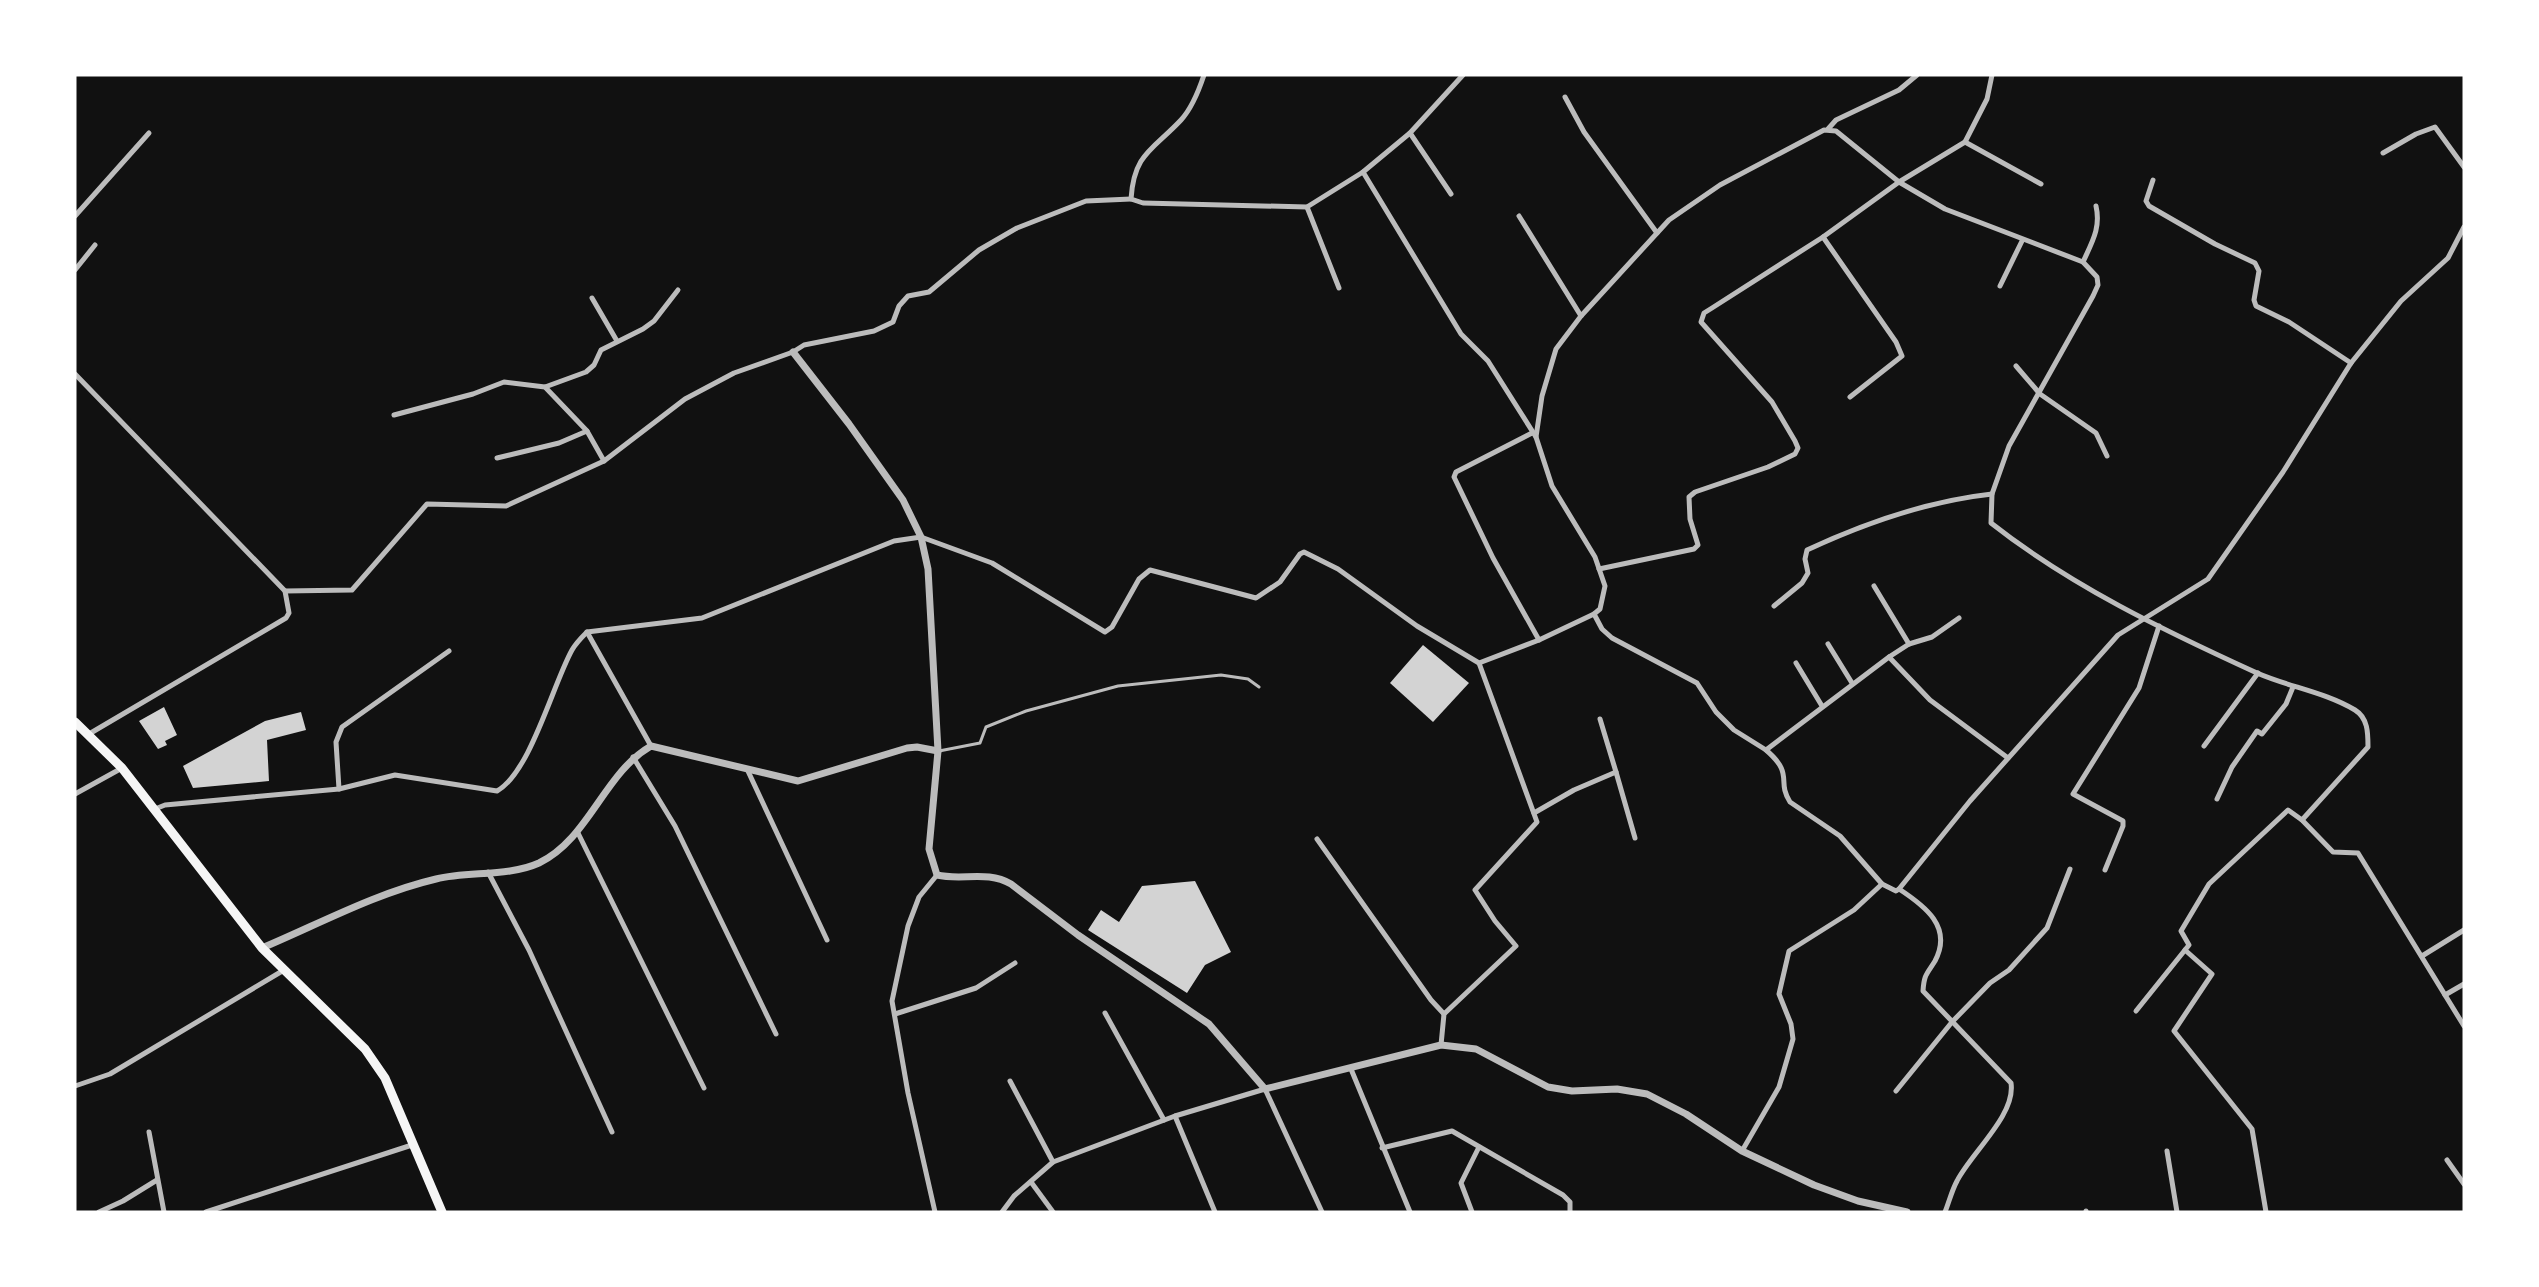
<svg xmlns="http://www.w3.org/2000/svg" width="2539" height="1287" font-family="Signika,sans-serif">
<rect width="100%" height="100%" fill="#111"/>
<g fill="#d3d3d3">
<path d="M 1423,645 L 1469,683 L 1433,722 L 1390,683 Z"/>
<path d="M 164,707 L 177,735 L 165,741 L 167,745 L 158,749 L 139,721 Z"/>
<path d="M 301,712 L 306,730 L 267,740 L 269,781 L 193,788 L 183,766 L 265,721 Z"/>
<path d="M 1195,881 L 1231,952 L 1205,965 L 1187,993 L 1088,930 L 1101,910 L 1119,922 L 1142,886 Z"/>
</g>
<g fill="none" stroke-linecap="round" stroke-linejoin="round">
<path stroke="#bcbcbc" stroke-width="3" d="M 939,751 L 980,743 L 986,727 L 1026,711 L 1118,686 L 1221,675 L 1248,679 L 1259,687"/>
<g stroke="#bcbcbc" stroke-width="5">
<path d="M 1204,75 C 1199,90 1192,108 1181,120 C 1153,150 1134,153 1131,199 L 1143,203 L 1307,207 L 1363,172"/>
<path d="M 1565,97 L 1584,132 L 1657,233"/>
<path d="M 1828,129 L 1836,120 L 1899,90 L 1917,75"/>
<path d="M 1410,133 L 1451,194"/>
<path d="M 1965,142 L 2041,184"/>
<path d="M 2383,153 L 2416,134 L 2435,127 L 2464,167"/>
<path d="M 2153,180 L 2146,201 L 2149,206 L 2215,244 L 2255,263 L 2259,271 L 2254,300 L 2256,306 L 2289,322 L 2351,363"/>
<path d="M 1307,207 L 1339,288"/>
<path d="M 75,216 L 149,133"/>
<path d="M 1519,216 L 1581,316"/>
<path d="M 1823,237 L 1896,342 L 1902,356 L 1850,397"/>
<path d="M 2083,262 C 2092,242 2101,228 2096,206"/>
<path d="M 75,270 L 95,245"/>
<path d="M 2000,286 L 2022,241"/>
<path d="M 592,298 L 617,341"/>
<path d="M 2016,366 L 2040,394 L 2096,433 L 2107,456"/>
<path d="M 75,374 L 285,591"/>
<path d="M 545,387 L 586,372 L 594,365 L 601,350 L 643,329 L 654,321 L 678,290"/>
<path d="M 394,415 L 473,394 L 504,382 L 545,387 L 587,431 L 604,461"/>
<path d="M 1532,433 L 1456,472 L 1454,477 L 1493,558 L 1539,640"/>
<path d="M 1536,437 L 1542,396 L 1556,349 L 1581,316 L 1669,220 L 1720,185 L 1824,130 L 1836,131 L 1899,182 L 1945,209 L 2083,262 L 2097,277 L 2098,285 L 2093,296 L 2009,446 L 1992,494 L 1991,523 C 2071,586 2165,631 2257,673 C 2289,687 2325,692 2355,710 C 2368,718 2368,733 2368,747 L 2302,820"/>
<path d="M 497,458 L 559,443 L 587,431"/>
<path d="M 1599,569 L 1694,549 L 1698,545 L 1690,519 L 1689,497 L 1695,492 L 1768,467 L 1795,454 L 1798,448 L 1795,441 L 1772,402 L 1701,322 L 1704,313 L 1712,308 L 1823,237 L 1899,182 L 1965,142 L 1987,99 L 1992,75"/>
<path d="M 1874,586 L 1909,644"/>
<path d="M 1774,606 L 1802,583 L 1808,573 L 1805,559 L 1807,550 C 1865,523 1928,501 1992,494"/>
<path d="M 1594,614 L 1602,629 L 1612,638 L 1697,683 L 1716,712 L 1734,730 L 1766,750"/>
<path d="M 587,632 L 651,746"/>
<path d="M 1828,644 L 1852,683"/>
<path d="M 1889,657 L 1930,700 L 2008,758"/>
<path d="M 1796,663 L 1822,706"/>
<path d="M 1600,719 L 1616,772"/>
<path d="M 89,734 L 286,618 L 289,613 L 285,591 L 352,590 L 427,504 L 506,506 L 604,461 L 685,399 L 734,373 L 793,352 L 804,345 L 874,331 L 893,322 L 899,306 L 908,296 L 929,292 L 979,250 L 1017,228 L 1086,201 L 1131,199"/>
<path d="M 2204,746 L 2258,673"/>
<path d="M 633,757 L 675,826 L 776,1034"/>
<path d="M 747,769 L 827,940"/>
<path d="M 339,789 L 336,742 L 342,727 L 449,651"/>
<path d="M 75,794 L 122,768"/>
<path d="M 2217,799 L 2232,767 L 2257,731 L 2262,734 L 2286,704 L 2293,687"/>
<path d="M 155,809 L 165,805 L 339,789 L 395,775 L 497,791 C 530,773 553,684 572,650 C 576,643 582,637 587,632 L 702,618 L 894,541 L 921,537 L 992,563 L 1105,632 L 1112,627 L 1139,579 L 1150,570 L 1256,598 L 1280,582 L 1300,554 L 1304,552 L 1338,569 L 1417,626 L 1479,663 L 1539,640 L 1594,614 L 1600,609 L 1605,586 L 1595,557 L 1552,486 L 1536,437 L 1488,361 L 1461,334 L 1363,172 L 1410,133 L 1463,75"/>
<path d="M 1534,813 L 1574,790 L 1616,772 L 1635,838"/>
<path d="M 577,831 L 704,1088"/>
<path d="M 1317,839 L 1431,1000 L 1444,1014"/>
<path d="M 2105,870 L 2123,826 L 2123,821 L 2073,794 L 2139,688 L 2159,626"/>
<path d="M 488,872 L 529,950 L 612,1132"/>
<path d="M 1899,889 L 1970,801 L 2118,635 L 2208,579 L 2283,472 L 2351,363 L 2401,301 L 2448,258 L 2464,227"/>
<path d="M 2422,956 L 2464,930"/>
<path d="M 2445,995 L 2464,984"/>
<path d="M 2136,1011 L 2185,950"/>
<path d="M 1105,1013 L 1164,1120"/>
<path d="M 895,1014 L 976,988 L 1015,963"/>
<path d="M 1441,1045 L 1444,1014 L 1516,946 L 1495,921 L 1475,890 L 1537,822 L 1479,663"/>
<path d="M 1351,1069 L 1410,1212"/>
<path d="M 1010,1081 L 1053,1162"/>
<path d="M 75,1086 L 110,1074 L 284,970"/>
<path d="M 1896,1091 L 1952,1022 L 1990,983 L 2009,970 L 2047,928 L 2070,869"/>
<path d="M 1175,1116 L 1215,1212"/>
<path d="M 149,1132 L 164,1212"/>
<path d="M 1382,1148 L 1452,1131 L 1563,1195 L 1570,1202 L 1570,1212"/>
<path d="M 1742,1151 L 1779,1087 L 1793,1039 L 1791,1024 L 1779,994 L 1789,951 L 1854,910 L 1882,884"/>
<path d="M 2167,1151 L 2177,1212"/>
<path d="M 2447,1160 L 2464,1184"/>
<path d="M 1031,1182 L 1053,1212"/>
<path d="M 99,1212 L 123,1201 L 157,1180"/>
<path d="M 206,1212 L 412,1145"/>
<path d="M 935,1212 L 908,1093 L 892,1001 L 908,926 L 919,897 L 937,875"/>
<path d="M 1002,1212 L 1014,1196 L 1053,1162 L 1175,1116 L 1265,1089 L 1322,1212"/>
<path d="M 1472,1212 L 1461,1183 L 1479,1147"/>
<path d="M 1945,1212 C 1949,1202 1952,1190 1957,1181 C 1971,1153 2016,1115 2011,1083 L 1923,991 C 1924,974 1927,974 1935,961 C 1953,927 1925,906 1899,889 L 1896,891 L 1882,884 L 1840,836 L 1790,802 C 1776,780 1795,775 1766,750 L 1889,657 L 1909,644 L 1932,637 L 1959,618"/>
<path d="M 2086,1212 L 2086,1211"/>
<path d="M 2266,1212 L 2252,1129 L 2174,1031 L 2212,974 L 2185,950 L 2189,945 L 2181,931 L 2209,884 L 2288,810 L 2302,820 L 2333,852 L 2358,853 L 2464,1026"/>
</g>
<g stroke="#bcbcbc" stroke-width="7">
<path d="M 793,352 L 849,424 L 903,500 L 921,537 L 928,569 L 938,751 L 929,849 L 937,875 C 962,881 987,870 1011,884 L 1078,935 L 1209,1024 L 1265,1089 L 1441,1045 L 1476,1049 L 1548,1087 L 1572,1091 L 1617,1089 L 1647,1094 L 1686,1114 L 1742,1151 L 1814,1185 L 1858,1201 L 1907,1212"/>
<path d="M 262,948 C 319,924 376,893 436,879 C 469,871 508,877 539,863 C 589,839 604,773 651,746 L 798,781 L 907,748 L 917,747 L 938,751"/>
</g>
<path stroke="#f5f5f5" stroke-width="9" d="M 75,722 L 122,768 L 262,948 L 365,1049 L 385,1078 L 442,1212"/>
</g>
<rect width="2539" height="1287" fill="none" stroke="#ffffff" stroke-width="153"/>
</svg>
